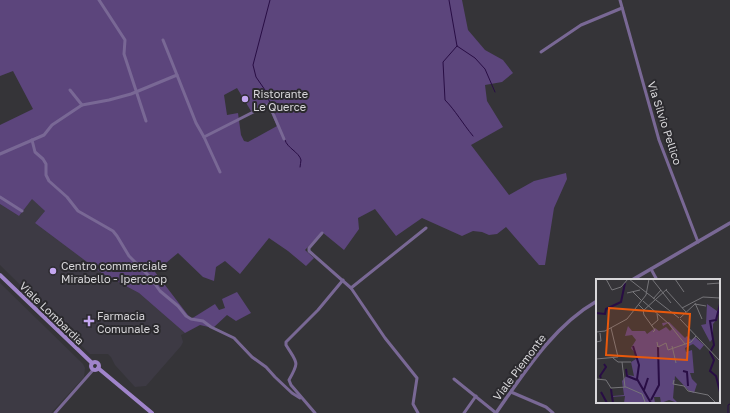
<svg xmlns="http://www.w3.org/2000/svg" width="730" height="413" font-family="'Golos Text',sans-serif">
<rect width="100%" height="100%" fill="#353438"/>
<g fill="#3d3a44">
<path d="M 32,198 L 45,211 L 35,223 L 103,274 L 139,293 L 185,333 L 181,335 L 183,342 L 181,346 L 146,386 L 135,387 L 115,365 L 111,357 L 108,354 L 90,354 L 0,265 L 0,204 L 19,216 Z"/>
<path d="M 0,283 L 83,364 L 85,368 L 84,377 L 51,413 L 0,413 Z"/>
</g>
<path fill="#5c457c" fill-rule="evenodd" d="M 0,0 L 462,0 L 468,30 L 485,50 L 503,60 L 513,73 L 502,82 L 485,85 L 487,101 L 503,127 L 471,145 L 509,195 L 534,181 L 566,173 L 567,179 L 554,208 L 545,265 L 539,265 L 506,227 L 497,234 L 489,235 L 482,232 L 473,231 L 462,236 L 422,218 L 396,236 L 375,209 L 358,218 L 359,229 L 344,250 L 322,232 L 305,250 L 314,258 L 306,266 L 288,251 L 269,238 L 240,274 L 225,261 L 216,267 L 214,281 L 203,277 L 178,253 L 155,272 L 191,319 L 215,304 L 219,310 L 225,308 L 222,299 L 237,292 L 251,313 L 236,321 L 227,315 L 213,328 L 200,325 L 185,333 L 139,293 L 103,274 L 35,223 L 45,211 L 32,199 L 19,216 L 0,204 L 0,125 L 33,109 L 13,71 L 0,76 ZM 237,88 L 251,111 L 268,106 L 277,126 L 248,142 L 244,141 L 241,135 L 238,113 L 227,115 L 224,95 Z"/>
<g fill="none" stroke-linecap="round" stroke-linejoin="round">
<g stroke="#280d44" stroke-width="1">
<path d="M 449,0 L 457,46 L 475,58 L 485,69 L 495,92"/>
<path d="M 457,46 L 443,62 L 445,100 C 455,110 463,124 473,136"/>
<path d="M 270,103 L 265,90 L 256,77 L 253,65 L 270,0"/>
<path d="M 285,140 C 287,148 299,152 301,160 C 301,162 300,165 300,167"/>
<path d="M 728,413 L 728,405 L 730,404"/>
</g>
<g stroke="#796895" stroke-width="3">
<path d="M 99,0 L 125,40 L 124,54 L 146,121"/>
<path d="M 620,0 L 659,140 L 698,242"/>
<path d="M 163,40 L 177,75"/>
<path d="M 541,52 L 581,25 L 622,8"/>
<path d="M 70,90 L 82,105"/>
<path d="M 204,137 L 220,172"/>
<path d="M 32,140 L 35,152 L 43,159 L 46,164 L 46,175 L 49,181 L 67,197 L 78,211 L 113,231 L 117,236 L 129,256 L 150,277 L 160,291 L 178,306 L 186,316 L 191,319 L 203,321 L 211,327 L 234,338 L 252,357 L 266,367 L 275,377 L 292,393 L 300,398"/>
<path d="M 0,154 L 44,135 L 52,125 L 82,105 L 109,100 L 131,94 L 177,75 L 196,123 L 204,137 L 269,104 L 284,139"/>
<path d="M 0,197 L 22,211"/>
<path d="M 322,233 L 309,248 L 309,251 L 351,288 L 385,338 L 417,378 L 413,404 L 418,413"/>
<path d="M 651,269 L 657,280"/>
<path d="M 351,288 L 426,228"/>
<path d="M 454,379 L 496,413"/>
<path d="M 511,392 L 546,407 L 553,413"/>
<path d="M 55,413 L 93,370"/>
<path d="M 315,413 L 291,385 L 289,380 C 300,361 297,363 286,345 L 286,342 L 318,310 L 343,280"/>
<path d="M 464,413 L 476,396"/>
</g>
<g stroke="#796895" stroke-width="3.5">
<path d="M 632,280 L 730,223"/>
<path d="M 496,413 C 524,373 553,326 597,301"/>
</g>
<g stroke="#a084cb" stroke-width="4">
<path d="M 0,275 L 92,363"/>
<circle cx="95" cy="366" r="4"/>
<path d="M 98,368 L 152,413"/>
</g>
</g>
<g fill="#c4a7f1" stroke="#2b2a2e" stroke-width="1.5">
<circle cx="245" cy="99" r="4"/>
<circle cx="53" cy="271" r="4"/>
<path d="M87 315h4v4h4v4h-4v4h-4v-4h-4v-4h4z"/>
</g>
<g text-anchor="middle" dominant-baseline="central" stroke-width="4" stroke-linejoin="round" paint-order="stroke">
<g font-size="11" fill="#d8d7da" stroke="#2b2a2e" text-anchor="start">
<text x="253" y="93">Ristorante<tspan x="253" dy="13">Le Querce</tspan></text>
<text x="61" y="265">Centro commerciale<tspan x="61" dy="13">Mirabello - Ipercoop</tspan></text>
<text x="97" y="315">Farmacia<tspan x="97" dy="13">Comunale 3</tspan></text>
</g>
<g font-size="11" fill="#d8d7da" stroke="#2b2a2e">
<text transform="translate(665 123) rotate(72)">Via Silvio Pellico</text>
<text transform="translate(52 313) rotate(44)">Viale Lombardia</text>
<text transform="translate(519 367) rotate(-53)">Viale Piemonte</text>
</g>
</g>
<g transform="translate(596 279)">
<rect width="124" height="124" fill="#353438"/>
<path d="M 111,25 L 121,32 L 124,26 L 121,40 L 117,45 L 117,59 L 114,63 L 105,46 L 110,45 ZM 73,43 L 89,59 L 91,57 L 95,61 L 99,58 L 108,66 L 104,71 L 97,65 L 89,69 L 90,73 L 96,71 L 98,94 L 94,94 L 96,100 L 101,105 L 98,114 L 93,112 L 79,97 L 77,119 L 82,124 L 73,121 L 65,124 L 64,118 L 58,118 L 59,124 L 28,124 L 29,117 L 15,118 L 15,109 L 17,117 L 28,116 L 26,102 L 31,96 L 30,90 L 32,96 L 38,97 L 35,83 L 40,80 L 39,74 L 35,69 L 40,61 L 36,56 L 29,57 L 32,47 L 36,52 L 49,52 L 51,55 L 59,49 L 63,52 L 70,48 L 74,52 L 76,50 L 72,44 L 67,47 L 66,44 Z" fill="#5c457c"/>
<path fill="none" stroke="#280d44" stroke-width="2" d="M 124,25 L 120,41 L 114,42 L 118,66 L 114,73 L 118,81 L 114,92 L 120,97 L 124,113M 0,34 L 9,35 L 10,30 L 25,23 L 29,4M 37,67 L 43,86 L 41,100 L 55,124M 30,90 L 31,97 L 41,101M 87,92 L 91,93 L 92,107M 5,99 L 4,97 L 10,88 L 8,85M 15,110 L 17,124M 48,111 L 52,99M 5,113 L 11,124M 55,121 L 63,106 L 62,68"/>
<path fill="none" stroke="#767579" stroke-width="1" d="M 10,0 L 16,11 L 25,8 L 32,0M 33,0 L 83,39M 56,0 L 75,24M 79,0 L 88,13M 111,5 L 124,4M 70,11 L 90,33M 37,13 L 46,22M 31,14 L 44,11M 57,20 L 65,11M 47,22 L 73,45 L 89,65M 99,24 L 106,40M 43,26 L 48,31 L 71,10M 86,29 L 107,18 L 124,19M 47,31 L 48,36 L 59,51 L 57,53M 84,39 L 99,25 L 110,27M 84,40 L 124,82M 55,47 L 62,41 L 61,35M 0,53 L 9,52 L 31,40 L 50,16 L 53,0M 0,63 L 5,62 L 4,54M 61,63 L 62,68 L 70,64 L 72,71 L 95,63 L 100,57M 76,67 L 80,84M 17,79 L 22,83 L 35,83M 0,80 L 22,78 L 15,49M 26,83 L 29,108M 0,100 L 10,101 L 15,109 L 30,108 L 46,115 L 49,123 L 47,124M 78,101 L 77,105 L 88,107 L 92,112 L 112,116 L 120,124"/>
<path fill="#e8590c" fill-opacity="0.15" stroke="#e8590c" stroke-width="2" d="M 13,29 L 94,35 L 91,81 L 10,76 Z"/>
<rect width="124" height="124" fill="none" stroke="#d8d7da" stroke-width="2"/>
</g>
</svg>
